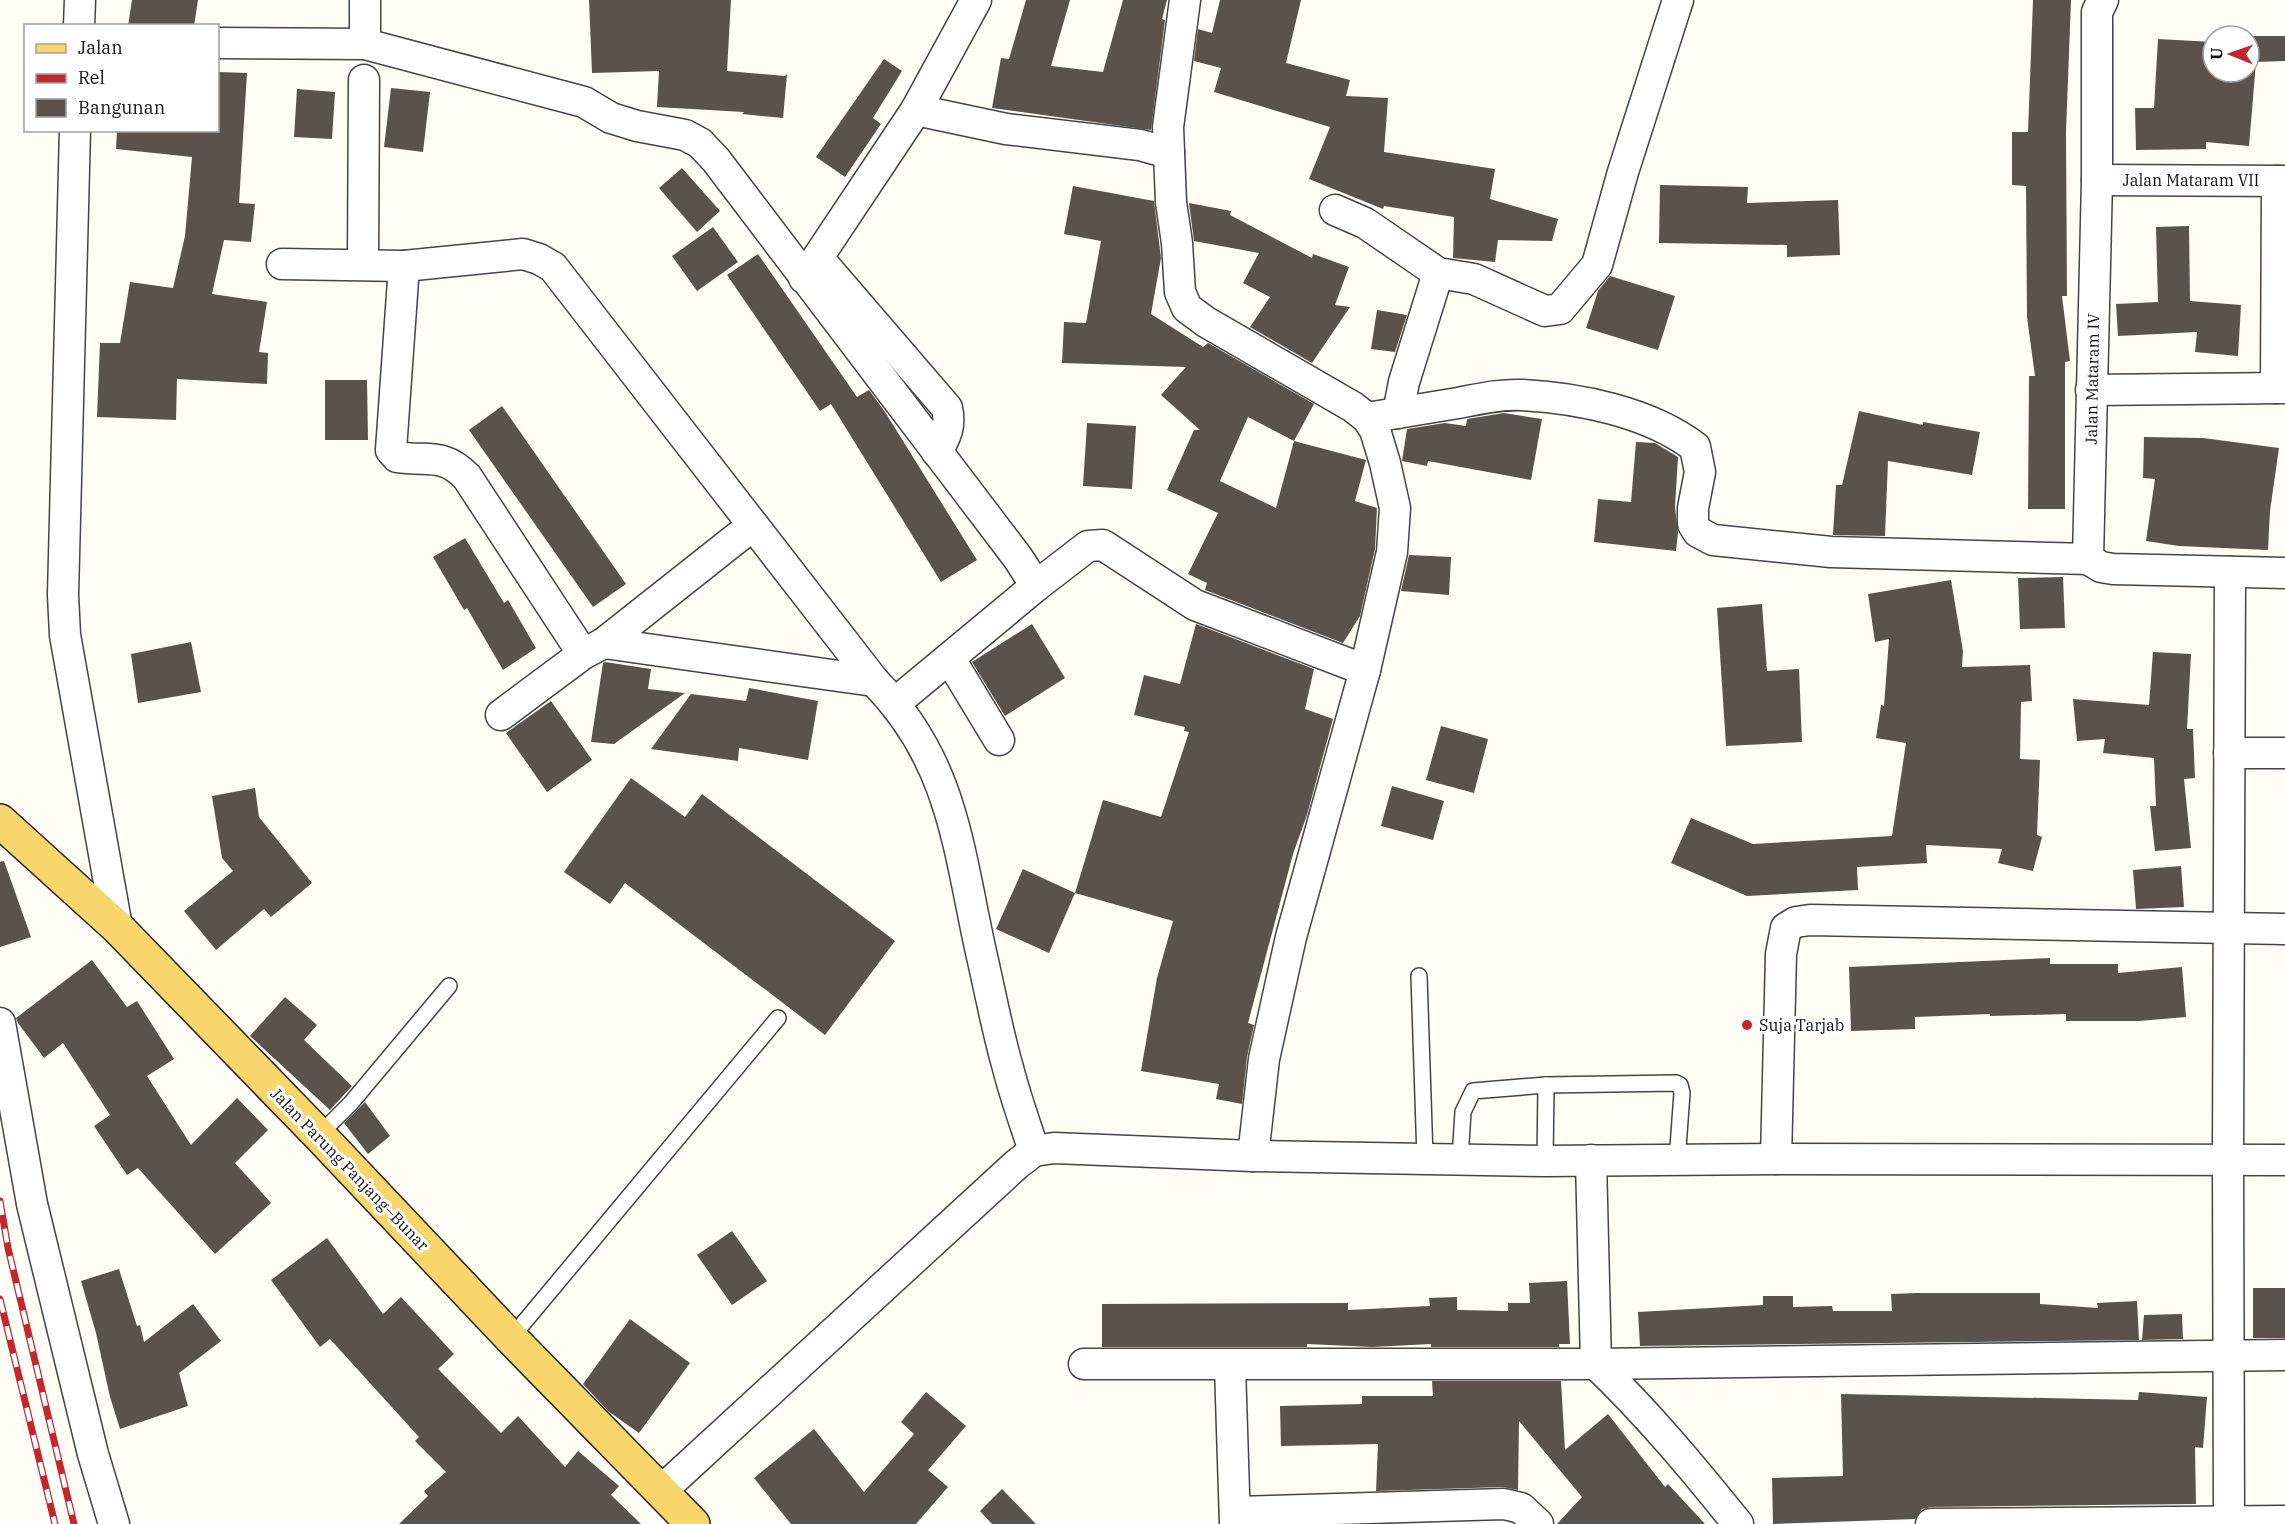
<svg xmlns="http://www.w3.org/2000/svg" width="2285" height="1524" font-family="'IBM Plex Serif',serif">
<rect width="100%" height="100%" fill="#fffdf5"/>
<g fill="#5a524d" fill-rule="evenodd">
<path d="M 132,0 L 198,0 L 194,26 L 128,26 Z"/>
<path d="M 589,0 L 731,0 L 727,71 L 785,76 L 787,74 L 783,118 L 742,114 L 744,112 L 657,107 L 659,71 L 592,73 Z"/>
<path d="M 1026,0 L 1070,0 L 1051,66 L 1103,72 L 1123,0 L 1167,0 L 1162,19 L 1165,20 L 1151,130 L 992,108 L 1001,58 L 1009,59 Z"/>
<path d="M 1220,0 L 1301,0 L 1286,63 L 1350,80 L 1346,96 L 1388,98 L 1384,152 L 1495,169 L 1490,199 L 1558,219 L 1552,241 L 1498,240 L 1495,262 L 1453,258 L 1454,217 L 1384,206 L 1383,209 L 1309,179 L 1330,127 L 1214,92 L 1221,68 L 1194,61 L 1198,29 L 1212,33 Z"/>
<path d="M 2033,0 L 2071,0 L 2066,132 L 2067,296 L 2062,296 L 2070,361 L 2065,362 L 2065,509 L 2028,509 L 2029,376 L 2035,376 L 2027,317 L 2026,186 L 2012,185 L 2012,132 L 2028,132 Z"/>
<path d="M 2233,36 L 2285,36 L 2285,61 L 2256,62 L 2249,146 L 2206,142 L 2206,149 L 2136,150 L 2135,108 L 2154,108 L 2158,39 L 2213,42 L 2213,72 L 2249,72 L 2249,36 Z"/>
<path d="M 884,59 L 902,71 L 873,118 L 881,124 L 845,177 L 816,157 Z"/>
<path d="M 218,72 L 247,73 L 239,203 L 255,204 L 251,242 L 224,240 L 212,294 L 267,302 L 259,352 L 268,353 L 267,384 L 177,379 L 176,420 L 97,417 L 100,343 L 120,343 L 130,282 L 173,288 L 185,236 L 192,157 L 116,149 L 117,130 L 218,130 Z"/>
<path d="M 391,88 L 430,92 L 423,152 L 384,147 Z"/>
<path d="M 297,89 L 335,92 L 332,139 L 294,137 Z"/>
<path d="M 682,168 L 720,211 L 697,232 L 659,188 Z"/>
<path d="M 1660,185 L 1748,187 L 1747,203 L 1838,200 L 1840,255 L 1787,257 L 1787,245 L 1659,243 Z"/>
<path d="M 1073,186 L 1154,201 L 1161,258 L 1151,314 L 1203,347 L 1208,343 L 1314,404 L 1294,441 L 1366,460 L 1355,501 L 1377,508 L 1375,549 L 1360,616 L 1343,643 L 1205,590 L 1207,583 L 1188,574 L 1218,513 L 1167,490 L 1194,430 L 1200,430 L 1161,395 L 1186,367 L 1062,363 L 1064,322 L 1086,323 L 1101,241 L 1064,234 ZM 1248,417 L 1294,441 L 1276,508 L 1220,481 Z"/>
<path d="M 1189,203 L 1231,211 L 1230,215 L 1312,258 L 1313,254 L 1349,267 L 1335,305 L 1350,307 L 1312,363 L 1250,327 L 1270,297 L 1243,283 L 1259,253 L 1194,241 Z"/>
<path d="M 2189,226 L 2190,301 L 2241,305 L 2238,356 L 2195,352 L 2197,332 L 2118,336 L 2116,304 L 2158,302 L 2156,227 Z"/>
<path d="M 713,227 L 738,262 L 697,291 L 672,256 Z"/>
<path d="M 758,254 L 857,397 L 869,390 L 885,412 L 977,560 L 941,582 L 831,404 L 820,411 L 727,275 Z"/>
<path d="M 1610,276 L 1675,296 L 1658,350 L 1586,328 L 1598,291 Z"/>
<path d="M 1377,310 L 1407,315 L 1395,352 L 1371,349 Z"/>
<path d="M 325,380 L 367,380 L 368,440 L 325,440 Z"/>
<path d="M 502,406 L 626,584 L 593,607 L 469,430 Z"/>
<path d="M 1859,411 L 1923,425 L 1923,422 L 1980,432 L 1972,475 L 1888,461 L 1885,536 L 1833,535 L 1836,485 L 1842,485 Z"/>
<path d="M 1504,413 L 1542,419 L 1531,480 L 1428,461 L 1427,466 L 1402,461 L 1407,429 L 1445,423 L 1466,426 L 1467,419 Z"/>
<path d="M 1087,423 L 1136,426 L 1132,489 L 1083,486 Z"/>
<path d="M 2144,437 L 2203,438 L 2279,448 L 2270,511 L 2268,550 L 2179,546 L 2146,541 L 2155,479 L 2143,478 Z"/>
<path d="M 1636,442 L 1655,443 L 1678,457 L 1675,507 L 1678,533 L 1676,551 L 1594,542 L 1598,499 L 1631,502 Z"/>
<path d="M 465,538 L 504,603 L 508,600 L 536,648 L 503,670 L 467,608 L 464,610 L 433,557 Z"/>
<path d="M 1409,555 L 1451,557 L 1449,595 L 1401,591 Z"/>
<path d="M 2063,577 L 2065,628 L 2020,629 L 2018,578 Z"/>
<path d="M 1951,580 L 1963,651 L 1962,667 L 2030,665 L 2032,701 L 2021,702 L 2020,759 L 2040,760 L 2037,835 L 2042,837 L 2033,871 L 1998,863 L 2002,849 L 1926,845 L 1927,863 L 1857,867 L 1858,890 L 1747,896 L 1671,863 L 1691,818 L 1753,844 L 1892,836 L 1906,743 L 1876,738 L 1881,705 L 1884,706 L 1889,639 L 1875,642 L 1868,594 Z"/>
<path d="M 1762,604 L 1767,671 L 1799,669 L 1802,742 L 1726,746 L 1717,608 Z"/>
<path d="M 1032,624 L 1065,678 L 1005,716 L 972,662 Z"/>
<path d="M 1196,624 L 1314,669 L 1305,709 L 1333,719 L 1307,815 L 1293,854 L 1248,1023 L 1254,1025 L 1247,1057 L 1242,1104 L 1216,1099 L 1219,1084 L 1141,1071 L 1157,978 L 1173,921 L 1075,893 L 1103,800 L 1161,817 L 1189,732 L 1184,731 L 1185,727 L 1134,715 L 1144,675 L 1180,684 Z"/>
<path d="M 191,642 L 201,692 L 138,703 L 131,654 Z"/>
<path d="M 2153,652 L 2191,654 L 2187,729 L 2193,729 L 2195,778 L 2184,779 L 2191,848 L 2155,851 L 2150,806 L 2156,806 L 2154,758 L 2103,753 L 2105,739 L 2077,741 L 2073,699 L 2149,705 Z"/>
<path d="M 605,662 L 651,669 L 648,689 L 685,693 L 614,744 L 591,742 L 603,663 Z"/>
<path d="M 749,688 L 818,701 L 808,760 L 739,748 L 738,761 L 651,749 L 691,694 L 746,701 Z"/>
<path d="M 551,701 L 592,760 L 547,792 L 506,733 Z"/>
<path d="M 1441,726 L 1488,739 L 1474,793 L 1426,780 Z"/>
<path d="M 631,778 L 685,817 L 702,794 L 895,941 L 825,1035 L 625,883 L 610,904 L 564,872 Z"/>
<path d="M 1392,786 L 1444,801 L 1433,840 L 1381,826 Z"/>
<path d="M 255,788 L 259,817 L 312,883 L 271,917 L 264,909 L 216,950 L 184,911 L 233,871 L 222,858 L 212,796 Z"/>
<path d="M 4,861 L 31,937 L 0,947 L 0,862 Z"/>
<path d="M 2181,866 L 2184,907 L 2136,909 L 2133,870 Z"/>
<path d="M 1023,869 L 1075,893 L 1049,953 L 996,929 Z"/>
<path d="M 2050,958 L 2050,964 L 2118,964 L 2118,973 L 2182,967 L 2186,1017 L 2139,1021 L 2066,1021 L 2066,1014 L 1990,1016 L 1990,1014 L 1915,1017 L 1915,1029 L 1851,1031 L 1849,967 Z"/>
<path d="M 92,960 L 127,1007 L 137,1001 L 174,1059 L 147,1076 L 191,1145 L 237,1098 L 268,1130 L 235,1163 L 271,1203 L 215,1254 L 138,1168 L 127,1175 L 94,1126 L 110,1115 L 63,1043 L 44,1058 L 18,1023 L 16,1018 Z"/>
<path d="M 285,997 L 317,1025 L 304,1040 L 352,1086 L 330,1110 L 250,1036 Z"/>
<path d="M 365,1102 L 390,1136 L 368,1154 L 344,1123 Z"/>
<path d="M 732,1231 L 767,1281 L 732,1305 L 697,1255 Z"/>
<path d="M 327,1238 L 383,1314 L 401,1297 L 454,1354 L 438,1369 L 501,1433 L 518,1416 L 565,1467 L 578,1451 L 619,1486 L 611,1495 L 641,1524 L 399,1524 L 428,1496 L 424,1491 L 446,1472 L 415,1441 L 419,1437 L 330,1339 L 320,1347 L 271,1280 Z"/>
<path d="M 119,1269 L 137,1326 L 140,1325 L 144,1342 L 193,1304 L 221,1341 L 179,1373 L 188,1406 L 120,1429 L 110,1397 L 96,1333 L 81,1281 Z"/>
<path d="M 1567,1281 L 1570,1344 L 1559,1344 L 1559,1347 L 1431,1347 L 1431,1344 L 1372,1347 L 1307,1344 L 1307,1347 L 1102,1347 L 1102,1304 L 1348,1303 L 1348,1310 L 1430,1306 L 1429,1298 L 1457,1297 L 1457,1310 L 1508,1311 L 1508,1303 L 1530,1303 L 1529,1283 Z"/>
<rect x="2253" y="1288" width="32" height="50"/>
<path d="M 1917,1293 L 2040,1293 L 2040,1304 L 2098,1308 L 2097,1303 L 2137,1301 L 2139,1340 L 1640,1346 L 1638,1312 L 1763,1305 L 1763,1296 L 1793,1296 L 1793,1307 L 1832,1306 L 1833,1311 L 1892,1311 L 1891,1294 Z"/>
<path d="M 2182,1314 L 2183,1339 L 2142,1340 L 2144,1315 Z"/>
<path d="M 630,1319 L 690,1363 L 639,1433 L 608,1411 L 583,1384 Z"/>
<path d="M 1432,1381 L 1561,1381 L 1565,1450 L 1608,1414 L 1665,1487 L 1668,1484 L 1705,1524 L 1557,1524 L 1582,1497 L 1519,1421 L 1518,1490 L 1503,1487 L 1376,1491 L 1378,1444 L 1281,1446 L 1280,1406 L 1362,1404 L 1362,1396 L 1433,1396 Z"/>
<path d="M 926,1392 L 966,1426 L 928,1470 L 948,1487 L 916,1524 L 791,1524 L 754,1478 L 814,1429 L 864,1492 L 914,1434 L 901,1422 Z"/>
<path d="M 2139,1392 L 2207,1397 L 2203,1448 L 2195,1447 L 2196,1504 L 1931,1507 L 1922,1509 L 1915,1519 L 1773,1524 L 1772,1478 L 1843,1476 L 1841,1394 L 2138,1400 Z"/>
<path d="M 1002,1489 L 1036,1524 L 992,1524 L 980,1511 Z"/>
</g>
<g fill="none" stroke-linecap="round" stroke-linejoin="round">
<defs>
<g id="lane">
<path d="M 1419,976 L 1425,1158"/>
<path d="M 319,1135 L 351,1103 L 449,986"/>
<path d="M 1460,1159 L 1463,1112 L 1473,1091 L 1546,1085 L 1676,1083 L 1680,1085 L 1682,1093 L 1677,1161"/>
<path d="M 1545,1161 L 1546,1085"/>
<path d="M 511,1338 L 778,1018"/>
</g>
<g id="street">
<path d="M 365,0 L 365,44"/>
<path d="M 1185,0 L 1168,127 L 1171,202 L 1177,243 L 1180,292 L 1187,308 L 1206,322 L 1353,407 L 1367,418 L 1375,430 L 1385,463 L 1395,508 L 1392,552 L 1365,670 L 1291,937 L 1264,1059 L 1253,1156"/>
<path d="M 79,26 L 80,0"/>
<path d="M 218,43 L 365,44 L 584,102 L 611,118 L 637,126 L 685,135 L 700,143 L 716,160 L 1018,558 L 1036,586 L 895,703"/>
<path d="M 916,110 L 1006,129 L 1140,145 L 1169,153"/>
<path d="M 75,130 L 63,595 L 65,635 L 117,927"/>
<path d="M 2097,180 L 2285,181"/>
<path d="M 1335,210 L 1365,223 L 1438,273 L 1474,279 L 1545,311 L 1560,309 L 1597,265 L 1623,172 L 1678,0"/>
<path d="M 818,258 L 947,408 C 951,426 946,436 937,452"/>
<path d="M 282,264 L 404,266 L 523,254 L 539,259 L 553,267 L 874,681 C 953,761 958,848 981,952 C 990,991 997,1030 1008,1068 C 1015,1096 1025,1123 1034,1151"/>
<path d="M 363,264 L 364,80"/>
<path d="M 404,266 L 391,450 L 397,457 C 428,462 443,452 467,477 L 583,654"/>
<path d="M 804,278 L 916,110 L 976,0"/>
<path d="M 2276,388 L 2277,181"/>
<path d="M 2091,390 L 2285,388"/>
<path d="M 1398,413 L 1404,382 L 1438,273"/>
<path d="M 1367,418 C 1397,413 1427,408 1458,403 C 1479,399 1500,394 1522,395 C 1579,398 1649,412 1695,447 L 1700,472 L 1693,508 L 1693,524 L 1698,532 L 1713,540 L 1831,552 L 2088,559"/>
<path d="M 2088,559 L 2097,180 L 2097,12 L 2103,0"/>
<path d="M 2088,559 L 2101,567 L 2113,569 L 2285,573"/>
<path d="M 1036,586 L 1088,546 L 1103,545 L 1195,605 L 1365,670"/>
<path d="M 604,643 L 874,681"/>
<path d="M 950,659 L 999,740"/>
<path d="M 501,715 L 583,654 L 604,643 L 752,526"/>
<path d="M 2229,753 L 2285,753"/>
<path d="M 0,1023 L 32,1204 L 93,1454 L 114,1524"/>
<path d="M 1776,1159 L 1781,954 L 1786,928 L 1796,922 L 1810,920 L 2285,929"/>
<path d="M 1591,1160 L 1596,1364 C 1648,1414 1693,1468 1738,1524"/>
<path d="M 1084,1364 L 1596,1364 L 2285,1355"/>
<path d="M 1230,1366 L 1235,1524"/>
<path d="M 660,1492 L 1017,1164 L 1034,1151 L 1054,1148 L 1253,1156 L 1545,1161 L 1776,1159 L 2285,1160"/>
<path d="M 1235,1512 L 1504,1504 L 1521,1508 L 1538,1524"/>
<path d="M 1931,1524 L 2285,1521"/>
<path d="M 2229,1524 L 2228,1160 L 2230,572"/>
</g>
<path id="primary" d="M 0,821 L 117,927 L 319,1135 L 511,1338 L 693,1524"/>
</defs>
<use href="#lane" stroke="#444" stroke-width="18"/>
<use href="#street" stroke="#444" stroke-width="33"/>
<use href="#primary" stroke="#222" stroke-width="36"/>
<use href="#lane" stroke="#fff" stroke-width="15"/>
<use href="#street" stroke="#fff" stroke-width="30"/>
<use href="#primary" stroke="#f9d66b" stroke-width="33"/>
<defs>
<g id="rail">
<path d="M 0,1201 L 8,1248 L 74,1524"/>
<path d="M 0,1299 L 55,1524"/>
</g>
</defs>
<use href="#rail" stroke="#c4262e" stroke-width="7"/>
<use href="#rail" stroke="#fff" stroke-width="4.5" stroke-dasharray="14" stroke-linecap="butt"/>
</g>
<circle fill="#c4262e" stroke="#fff" stroke-width="2" cx="1747" cy="1025" r="6"/>
<g text-anchor="middle" dominant-baseline="central" stroke-width="6" stroke-linejoin="round" paint-order="stroke">
<g font-size="16" fill="#111" stroke="#fff">
<text x="2191" y="180">Jalan Mataram VII</text>
<text transform="translate(2092 379) rotate(-89)">Jalan Mataram IV</text>
<text transform="translate(350 1169) rotate(46)">Jalan Parung Panjang–Bunar</text>
</g>
<g font-size="16" fill="#111" stroke="#fff" text-anchor="start">
<text x="1759" y="1025">Suja Tarjab</text>
</g>
</g>
<rect x="24" y="24" width="195" height="108" fill="#ffffff" stroke="#a0a0a0" stroke-width="1.5"/>
<rect x="36" y="44" width="30" height="9" fill="#f9d66b" stroke="#a0a0a0" stroke-width="1.5"/>
<text x="78" y="54" font-size="18" fill="#111111">Jalan</text>
<rect x="36" y="74" width="30" height="9" fill="#c4262e" stroke="#a0a0a0" stroke-width="1.5"/>
<text x="78" y="84" font-size="18" fill="#111111">Rel</text>
<rect x="36" y="99" width="30" height="18" fill="#5a524d" stroke="#a0a0a0" stroke-width="1.5"/>
<text x="78" y="114" font-size="18" fill="#111111">Bangunan</text>
<g transform="translate(2231 54) rotate(271)"><circle r="28" fill="#ffffff" stroke="#a0a0a0" stroke-width="1.5"/>
<path d="M0-4.5L10 22L0 15L-10 22Z" fill="#c4262e"/>
<text y="-9" font-size="16" font-weight="bold" text-anchor="middle" fill="#111111">U</text>
</g>
</svg>
